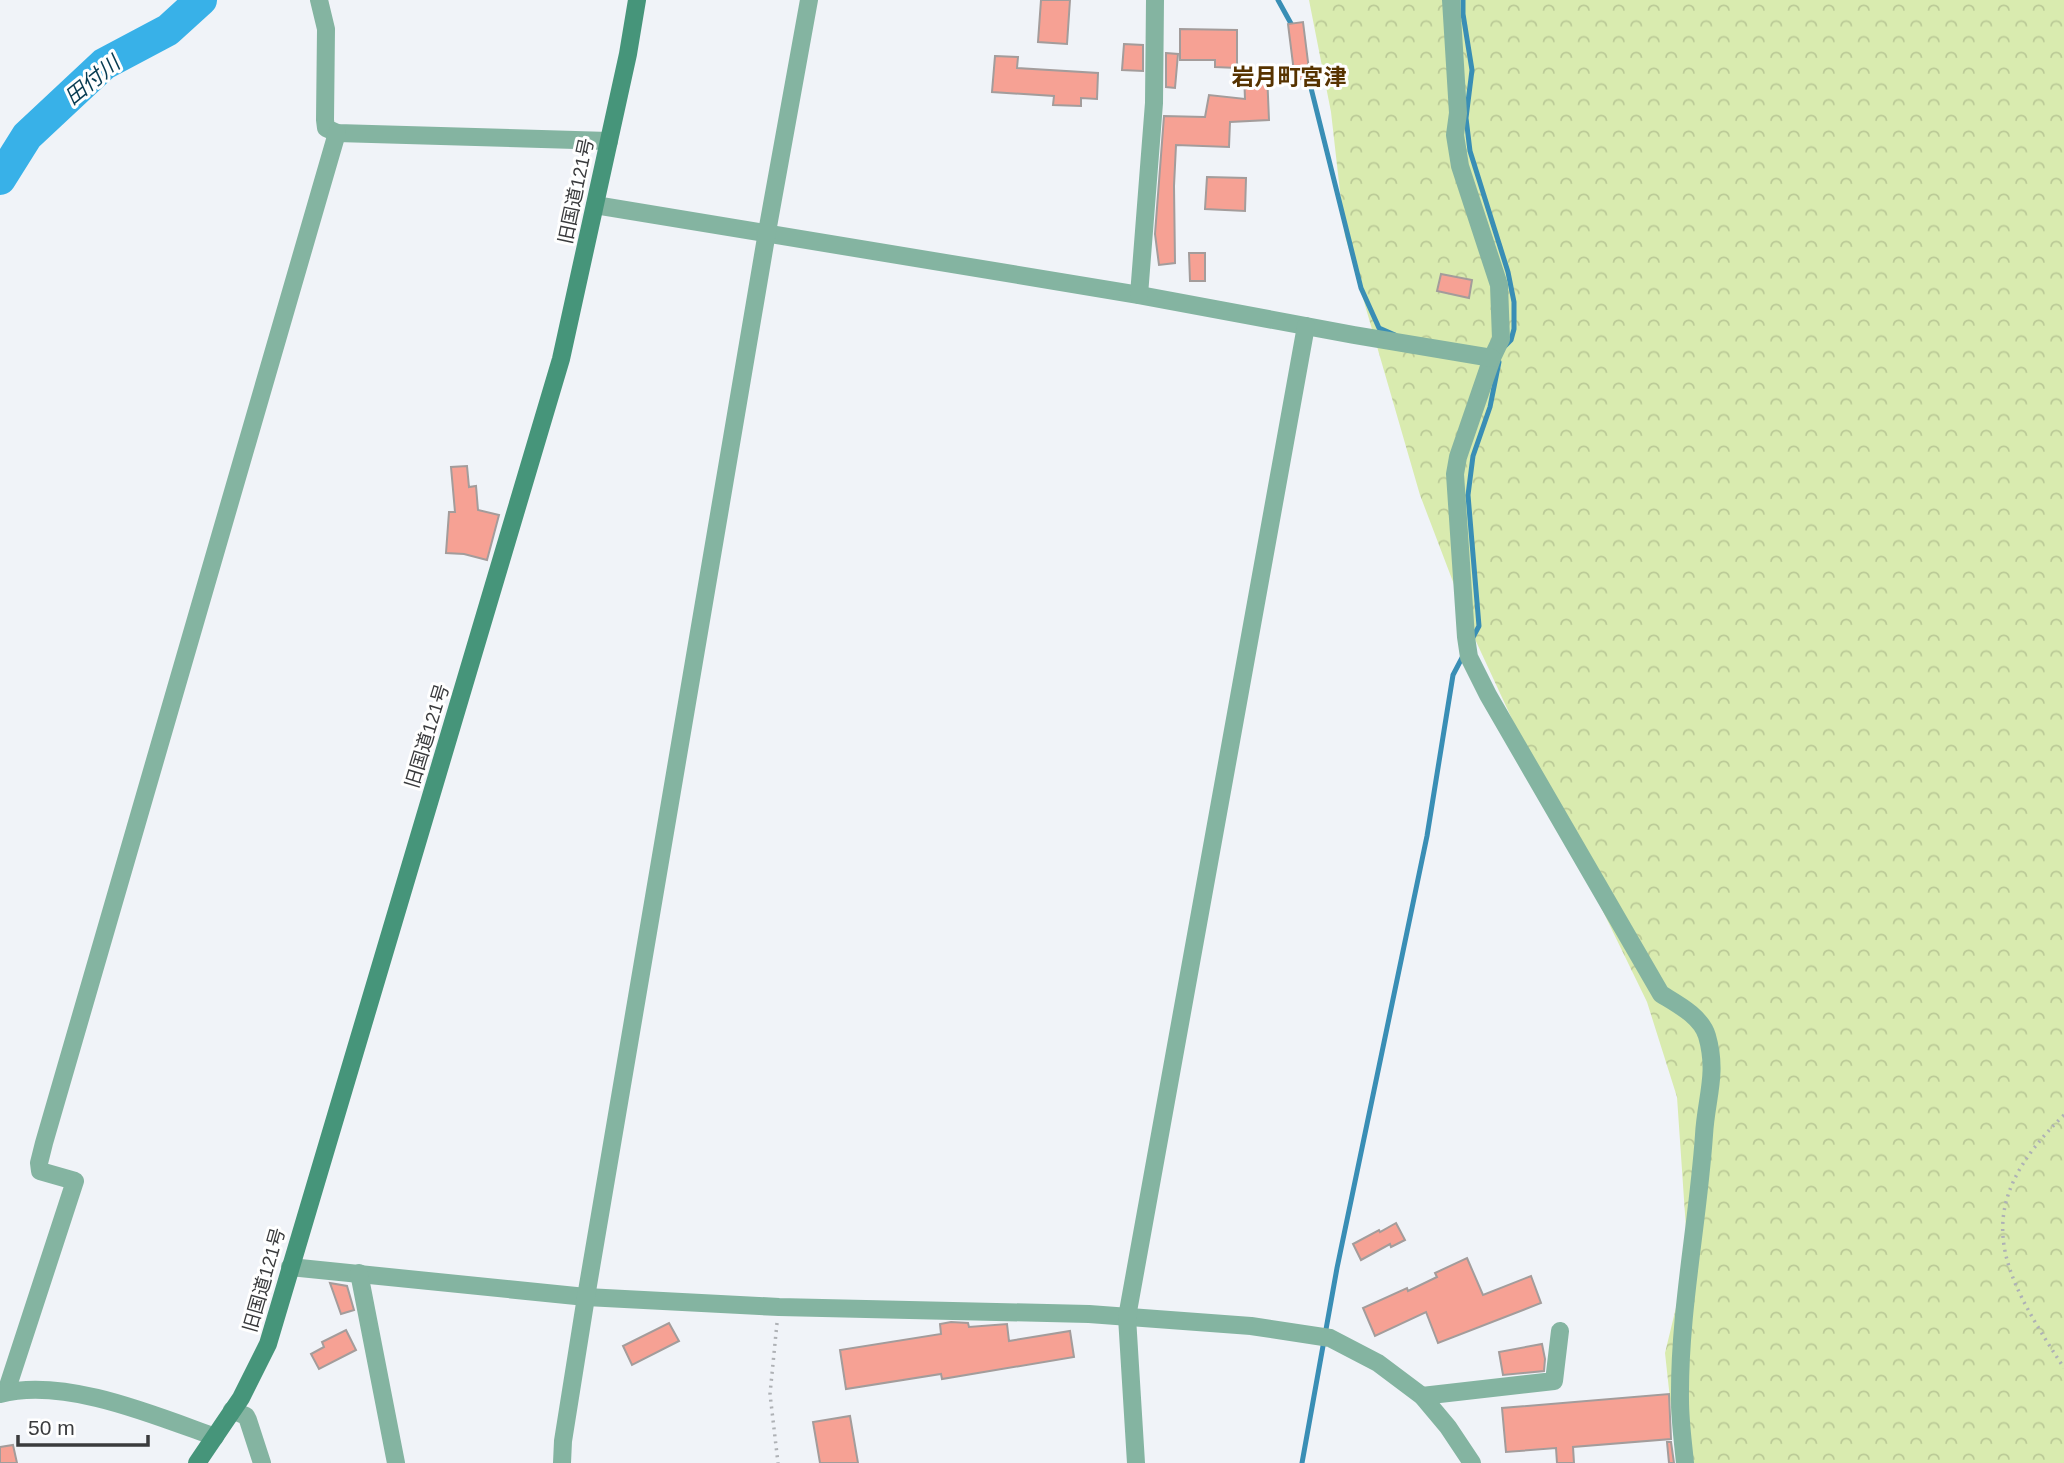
<svg xmlns="http://www.w3.org/2000/svg" width="2064" height="1463" font-family="Arial,'Noto Sans JP',sans-serif">
<defs>
<pattern id="forest-crowns" width="20" height="18" patternUnits="userSpaceOnUse" patternTransform="scale(1.75)"><rect width="20" height="18" fill="#d9ebaf"/><path d="M2 6a3 3 0 1 1 6 0M12 15a3 3 0 1 1 6 0" fill="none" stroke="#bbca97"/></pattern>
</defs>
<rect width="100%" height="100%" fill="#f0f3f8"/>
<path fill="url(#forest-crowns)" d="M 1309,0 L 2064,0 L 2064,1463 L 1677,1463 L 1665,1353 L 1688,1258 L 1677,1097 L 1647,1002 L 1562,827 L 1474,637 L 1420,495 L 1345,236 L 1331,112 Z"/>
<g fill="none" stroke-linecap="round" stroke-linejoin="round">
<g stroke="#398eb5" stroke-width="5">
<path d="M 1278,0 L 1294,29"/>
<path d="M 1463,0 L 1463,14 L 1472,70 L 1466,118 L 1470,151 L 1508,272 L 1514,302 L 1514,329 L 1511,340 L 1505,346"/>
<path d="M 1307,72 L 1361,288 L 1379,328 L 1395,335"/>
<path d="M 1472,639 L 1479,626 L 1468,495 L 1473,456 L 1490,407 L 1499,362"/>
<path d="M 1302,1463 L 1337,1268 L 1427,836 L 1453,675 L 1464,654"/>
</g>
<path stroke="#38b1e8" stroke-width="32" d="M 0,179 L 27,136 L 104,64 L 168,30 L 201,0"/>
</g>
<g fill="#f6a194" stroke="#a39c9b" stroke-width="2">
<path d="M 1041,0 L 1070,0 L 1067,44 L 1038,42 Z"/>
<path d="M 1303,22 L 1310,78 L 1295,80 L 1288,24 Z"/>
<path d="M 1180,29 L 1237,30 L 1237,68 L 1215,67 L 1215,60 L 1180,60 Z"/>
<path d="M 1124,44 L 1143,45 L 1143,71 L 1122,70 Z"/>
<path d="M 1166,53 L 1178,54 L 1175,88 L 1166,87 Z"/>
<path d="M 995,56 L 1018,57 L 1017,68 L 1098,73 L 1097,99 L 1081,98 L 1081,106 L 1053,105 L 1054,96 L 992,92 Z"/>
<path d="M 1244,73 L 1267,73 L 1269,120 L 1230,122 L 1229,147 L 1176,145 L 1174,186 L 1175,263 L 1159,265 L 1155,234 L 1164,116 L 1205,117 L 1209,95 L 1245,99 Z"/>
<path d="M 1207,177 L 1246,178 L 1245,211 L 1205,209 Z"/>
<path d="M 1189,253 L 1205,253 L 1205,281 L 1190,281 Z"/>
<path d="M 1441,274 L 1472,280 L 1469,298 L 1437,291 Z"/>
<path d="M 467,466 L 469,487 L 476,486 L 478,510 L 499,515 L 487,560 L 464,554 L 446,553 L 449,512 L 455,512 L 451,467 Z"/>
<path d="M 1396,1223 L 1405,1240 L 1391,1247 L 1390,1244 L 1361,1260 L 1353,1244 L 1379,1230 L 1380,1232 Z"/>
<path d="M 1467,1258 L 1483,1295 L 1531,1276 L 1541,1303 L 1438,1343 L 1426,1312 L 1375,1336 L 1363,1308 L 1407,1288 L 1408,1291 L 1437,1277 L 1435,1273 Z"/>
<path d="M 330,1283 L 347,1286 L 354,1310 L 341,1314 Z"/>
<path d="M 951,1322 L 968,1323 L 969,1327 L 1007,1324 L 1009,1341 L 1070,1331 L 1074,1357 L 942,1379 L 941,1374 L 846,1389 L 840,1350 L 941,1334 L 940,1324 Z"/>
<path d="M 669,1323 L 679,1341 L 632,1365 L 623,1346 Z"/>
<path d="M 346,1330 L 356,1350 L 319,1369 L 311,1354 L 324,1347 L 322,1342 Z"/>
<path d="M 1542,1344 L 1545,1359 L 1544,1371 L 1503,1375 L 1499,1352 Z"/>
<path d="M 1669,1394 L 1671,1439 L 1573,1447 L 1574,1463 L 1557,1463 L 1556,1448 L 1506,1452 L 1502,1408 Z"/>
<path d="M 850,1416 L 858,1463 L 820,1463 L 813,1422 Z"/>
<path d="M 1667,1442 L 1671,1442 L 1674,1463 L 1669,1463 Z"/>
<path d="M 13,1445 L 17,1463 L 0,1463 L 0,1447 Z"/>
</g>
<g fill="none" stroke-linecap="round" stroke-linejoin="round">
<g stroke="#aeb1b5" stroke-width="3.5" stroke-dasharray="2 5" stroke-linecap="butt">
<path d="M 2064,1115 C 1967,1209 1999,1269 2064,1368"/>
<path d="M 777,1323 L 770,1394 L 778,1463"/>
</g>
<g stroke="#84b4a1" stroke-width="18">
<path d="M 319,0 L 326,29 L 325,120 L 326,128 L 337,133 L 609,141"/>
<path d="M 1451,0 L 1458,113 L 1455,135 L 1460,166 L 1499,285 L 1501,339 L 1492,358 L 1458,457 L 1455,474 L 1466,637 L 1469,657 L 1488,695 L 1661,994 C 1677,1004 1701,1016 1707,1036 C 1718,1074 1706,1098 1704,1135 C 1698,1223 1679,1311 1680,1400 C 1680,1421 1683,1442 1685,1463"/>
<path d="M 595,205 L 1139,295 L 1354,335 L 1492,358"/>
<path d="M 1139,295 L 1154,103 L 1155,0"/>
<path d="M 290,1267 L 586,1297 L 779,1307 L 1089,1314 L 1251,1326 L 1330,1338 L 1378,1363 L 1422,1396 L 1448,1427 L 1472,1463"/>
<path d="M 359,1273 L 396,1463"/>
<path d="M 6,1392 L 75,1181 L 40,1171 L 39,1163 L 44,1143 L 337,133"/>
<path d="M 0,1394 C 64,1377 154,1415 215,1437"/>
<path d="M 1422,1396 L 1554,1381 L 1560,1331"/>
<path d="M 232,1410 L 246,1416 L 248,1420 L 262,1463"/>
<path d="M 562,1463 L 563,1441 L 586,1297 L 767,232 L 809,0"/>
<path d="M 1136,1463 L 1127,1317 L 1306,326"/>
</g>
<path stroke="#46957a" stroke-width="18" d="M 197,1463 L 241,1398 L 268,1344 L 561,359 L 628,54 L 637,0"/>
</g>
<g text-anchor="middle" dominant-baseline="central" stroke-width="6" stroke-linejoin="round" paint-order="stroke">
<g font-size="19" fill="#3a3b3d" stroke="#fff">
<text transform="translate(576 191) rotate(-78)">旧国道121号</text>
<text transform="translate(427 736) rotate(-73)">旧国道121号</text>
<text transform="translate(264 1280) rotate(-74)">旧国道121号</text>
</g>
<g font-size="21" font-style="italic" fill="#083c52" stroke="#fff">
<text transform="translate(92 80) rotate(-39)">田付川</text>
</g>
<g font-size="23" font-weight="bold" fill="#573300" stroke="#fff">
<text x="1289" y="77">岩月町宮津</text>
</g>
</g>
<path d="M18 1435v10h130v-10" fill="none" stroke="#3a3b3d" stroke-width="3.5"/>
<text x="28" y="1435" font-size="21" fill="#3a3b3d" stroke="#ffffff" stroke-width="5" paint-order="stroke">50 m</text>
</svg>
